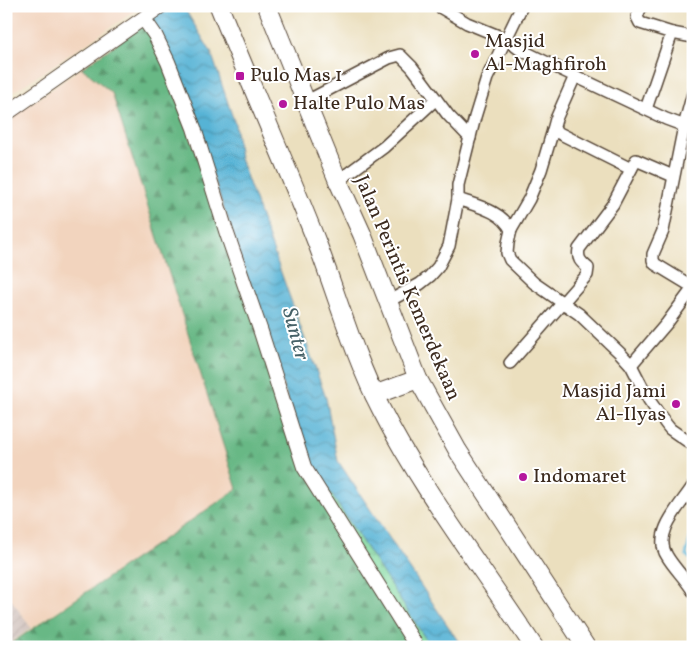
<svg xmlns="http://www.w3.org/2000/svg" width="699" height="653" font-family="Vollkorn,serif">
<defs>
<pattern id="industrial-furrows" width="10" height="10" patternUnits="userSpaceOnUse" patternTransform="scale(1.25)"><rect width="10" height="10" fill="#cfc0ba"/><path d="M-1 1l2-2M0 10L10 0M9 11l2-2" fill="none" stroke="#b3a59f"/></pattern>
<pattern id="grass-tufts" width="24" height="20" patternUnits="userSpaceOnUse" patternTransform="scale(1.25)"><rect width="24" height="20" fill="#7fd89e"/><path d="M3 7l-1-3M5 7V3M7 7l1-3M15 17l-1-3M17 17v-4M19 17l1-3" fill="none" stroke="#69af80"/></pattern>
<pattern id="forest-firs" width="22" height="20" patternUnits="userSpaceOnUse" patternTransform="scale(1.25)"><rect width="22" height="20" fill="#67b885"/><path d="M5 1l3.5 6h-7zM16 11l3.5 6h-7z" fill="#56966c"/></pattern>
<pattern id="water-waves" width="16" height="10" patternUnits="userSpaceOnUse" patternTransform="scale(1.25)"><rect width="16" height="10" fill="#57b3d5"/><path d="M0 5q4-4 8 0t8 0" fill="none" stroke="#4992ac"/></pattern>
</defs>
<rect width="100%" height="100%" fill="#fff"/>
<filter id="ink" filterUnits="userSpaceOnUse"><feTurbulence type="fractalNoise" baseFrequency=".02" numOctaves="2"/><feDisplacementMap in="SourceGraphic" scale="10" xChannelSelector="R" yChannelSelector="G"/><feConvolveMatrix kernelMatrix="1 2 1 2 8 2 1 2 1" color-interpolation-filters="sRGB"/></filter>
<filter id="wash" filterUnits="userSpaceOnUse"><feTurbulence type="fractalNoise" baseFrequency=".0096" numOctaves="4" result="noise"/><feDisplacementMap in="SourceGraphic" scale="20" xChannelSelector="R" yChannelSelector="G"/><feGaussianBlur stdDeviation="1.12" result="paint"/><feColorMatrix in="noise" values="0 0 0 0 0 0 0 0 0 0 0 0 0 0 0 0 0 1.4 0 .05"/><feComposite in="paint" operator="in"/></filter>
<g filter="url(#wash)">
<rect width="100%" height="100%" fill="#ebdfbe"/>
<g fill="#f2d4be">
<path d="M 6,6 L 136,6 L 138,9 L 6,97 Z"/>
<path d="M 82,68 L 112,93 L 237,490 L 31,628 L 6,592 L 6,121 Z"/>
</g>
<path fill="url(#industrial-furrows)" d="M 6,592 L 31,628 L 6,646 Z"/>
<path fill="url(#grass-tufts)" stroke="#5d815e" d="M 307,457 L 431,647 L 418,647 L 304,467 Z"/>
<path fill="url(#forest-firs)" stroke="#517152" d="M 146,23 L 155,35 L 304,467 L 410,647 L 6,647 L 237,489 L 112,93 L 82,68 Z"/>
<path fill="url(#water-waves)" stroke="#496e7a" d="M 143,6 L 183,6 L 211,52 L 235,124 L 240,158 L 326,398 L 338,461 L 462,647 L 431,647 L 307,457 L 176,66 Z"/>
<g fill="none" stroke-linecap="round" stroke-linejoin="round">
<path stroke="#57b3d5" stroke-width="3" d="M 693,528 L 686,555 L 693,561"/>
</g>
</g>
<g filter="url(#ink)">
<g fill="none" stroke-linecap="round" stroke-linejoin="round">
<defs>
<g id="minor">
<path d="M 438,6 L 467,23 L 506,39 L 519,49 L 560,69 L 666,119 L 693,129"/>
<path d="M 641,6 L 637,17 L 640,23 L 672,33 L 693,37"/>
<path d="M 693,93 L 684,126 L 663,231 L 653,254 L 653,260 L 655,264 L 693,287"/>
<path d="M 305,102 L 389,58 L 400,55 L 412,67 L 448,115 L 470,138"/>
<path d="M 646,109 L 672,33"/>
<path d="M 553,130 L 556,119 L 575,76"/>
<path d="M 338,181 L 384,147 L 436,99"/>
<path d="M 458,199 C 477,206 502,211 511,230 L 508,243 L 507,253 L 510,260 L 534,283 L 579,314 L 621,354 L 631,365 L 649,400 L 666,424 L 670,429 L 693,445"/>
<path d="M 511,230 L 529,199 L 541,170 L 553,130 L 631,169"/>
<path d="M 389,301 L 420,284 L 430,276 L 438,267 L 449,246 L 458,199 L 458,185 L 475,117 L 487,78 L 522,6"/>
<path d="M 510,363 L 587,275 L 588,268 C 581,262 577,259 579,249 L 613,204 L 636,160 L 673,176"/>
<path d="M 631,365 L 667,323 L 693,288"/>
<path d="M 693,486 C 681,505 652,533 667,556 C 674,568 685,578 693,591"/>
</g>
<g id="tertiary">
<path d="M 144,19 L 155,35 L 168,62 L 194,128 L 226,231 L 260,329 L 304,467 L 417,647"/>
<path d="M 6,114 L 161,6"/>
</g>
<g id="trunk">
<path d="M 219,6 C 251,86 286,164 317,243 C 338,298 354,356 381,409 C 423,492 483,569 534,647"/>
<path d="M 267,6 L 338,181 L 362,234 L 418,379 L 458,451 L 586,647"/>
<path d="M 374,395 L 418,379"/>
</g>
</defs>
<use href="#minor" stroke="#554536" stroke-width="14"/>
<use href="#tertiary" stroke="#554536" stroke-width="16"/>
<use href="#trunk" stroke="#554536" stroke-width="20"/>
<use href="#minor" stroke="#fff" stroke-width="11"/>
<use href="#tertiary" stroke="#fff" stroke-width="14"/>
<use href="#trunk" stroke="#fff" stroke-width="18"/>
</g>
</g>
<g fill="#b5179e" stroke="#fff" stroke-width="2">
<circle cx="475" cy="54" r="5"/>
<rect x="235" y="71" width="10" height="10" rx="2.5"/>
<circle cx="283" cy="104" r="5"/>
<circle cx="676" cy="404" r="5"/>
<circle cx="523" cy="477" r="5"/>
</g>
<g text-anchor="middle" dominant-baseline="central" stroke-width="4" stroke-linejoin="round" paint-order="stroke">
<g font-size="20" fill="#3b2a1e" stroke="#fff" text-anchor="start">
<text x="485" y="42">Masjid<tspan x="485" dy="23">Al-Maghfiroh</tspan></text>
<text x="250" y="76">Pulo Mas 1</text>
<text x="293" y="104">Halte Pulo Mas</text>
<text x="666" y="392" text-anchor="end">Masjid Jami<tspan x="666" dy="23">Al-Ilyas</tspan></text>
<text x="533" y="477">Indomaret</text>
</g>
<g font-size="20" fill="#3b2a1e" stroke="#fff">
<text transform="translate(407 288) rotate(67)">Jalan Perintis Kemerdekaan</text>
</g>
<g font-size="21" font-style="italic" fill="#466167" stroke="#fff">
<text transform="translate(295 334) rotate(75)">Sunter</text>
</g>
</g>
<rect width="699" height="653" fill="none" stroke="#fff" stroke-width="25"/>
</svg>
